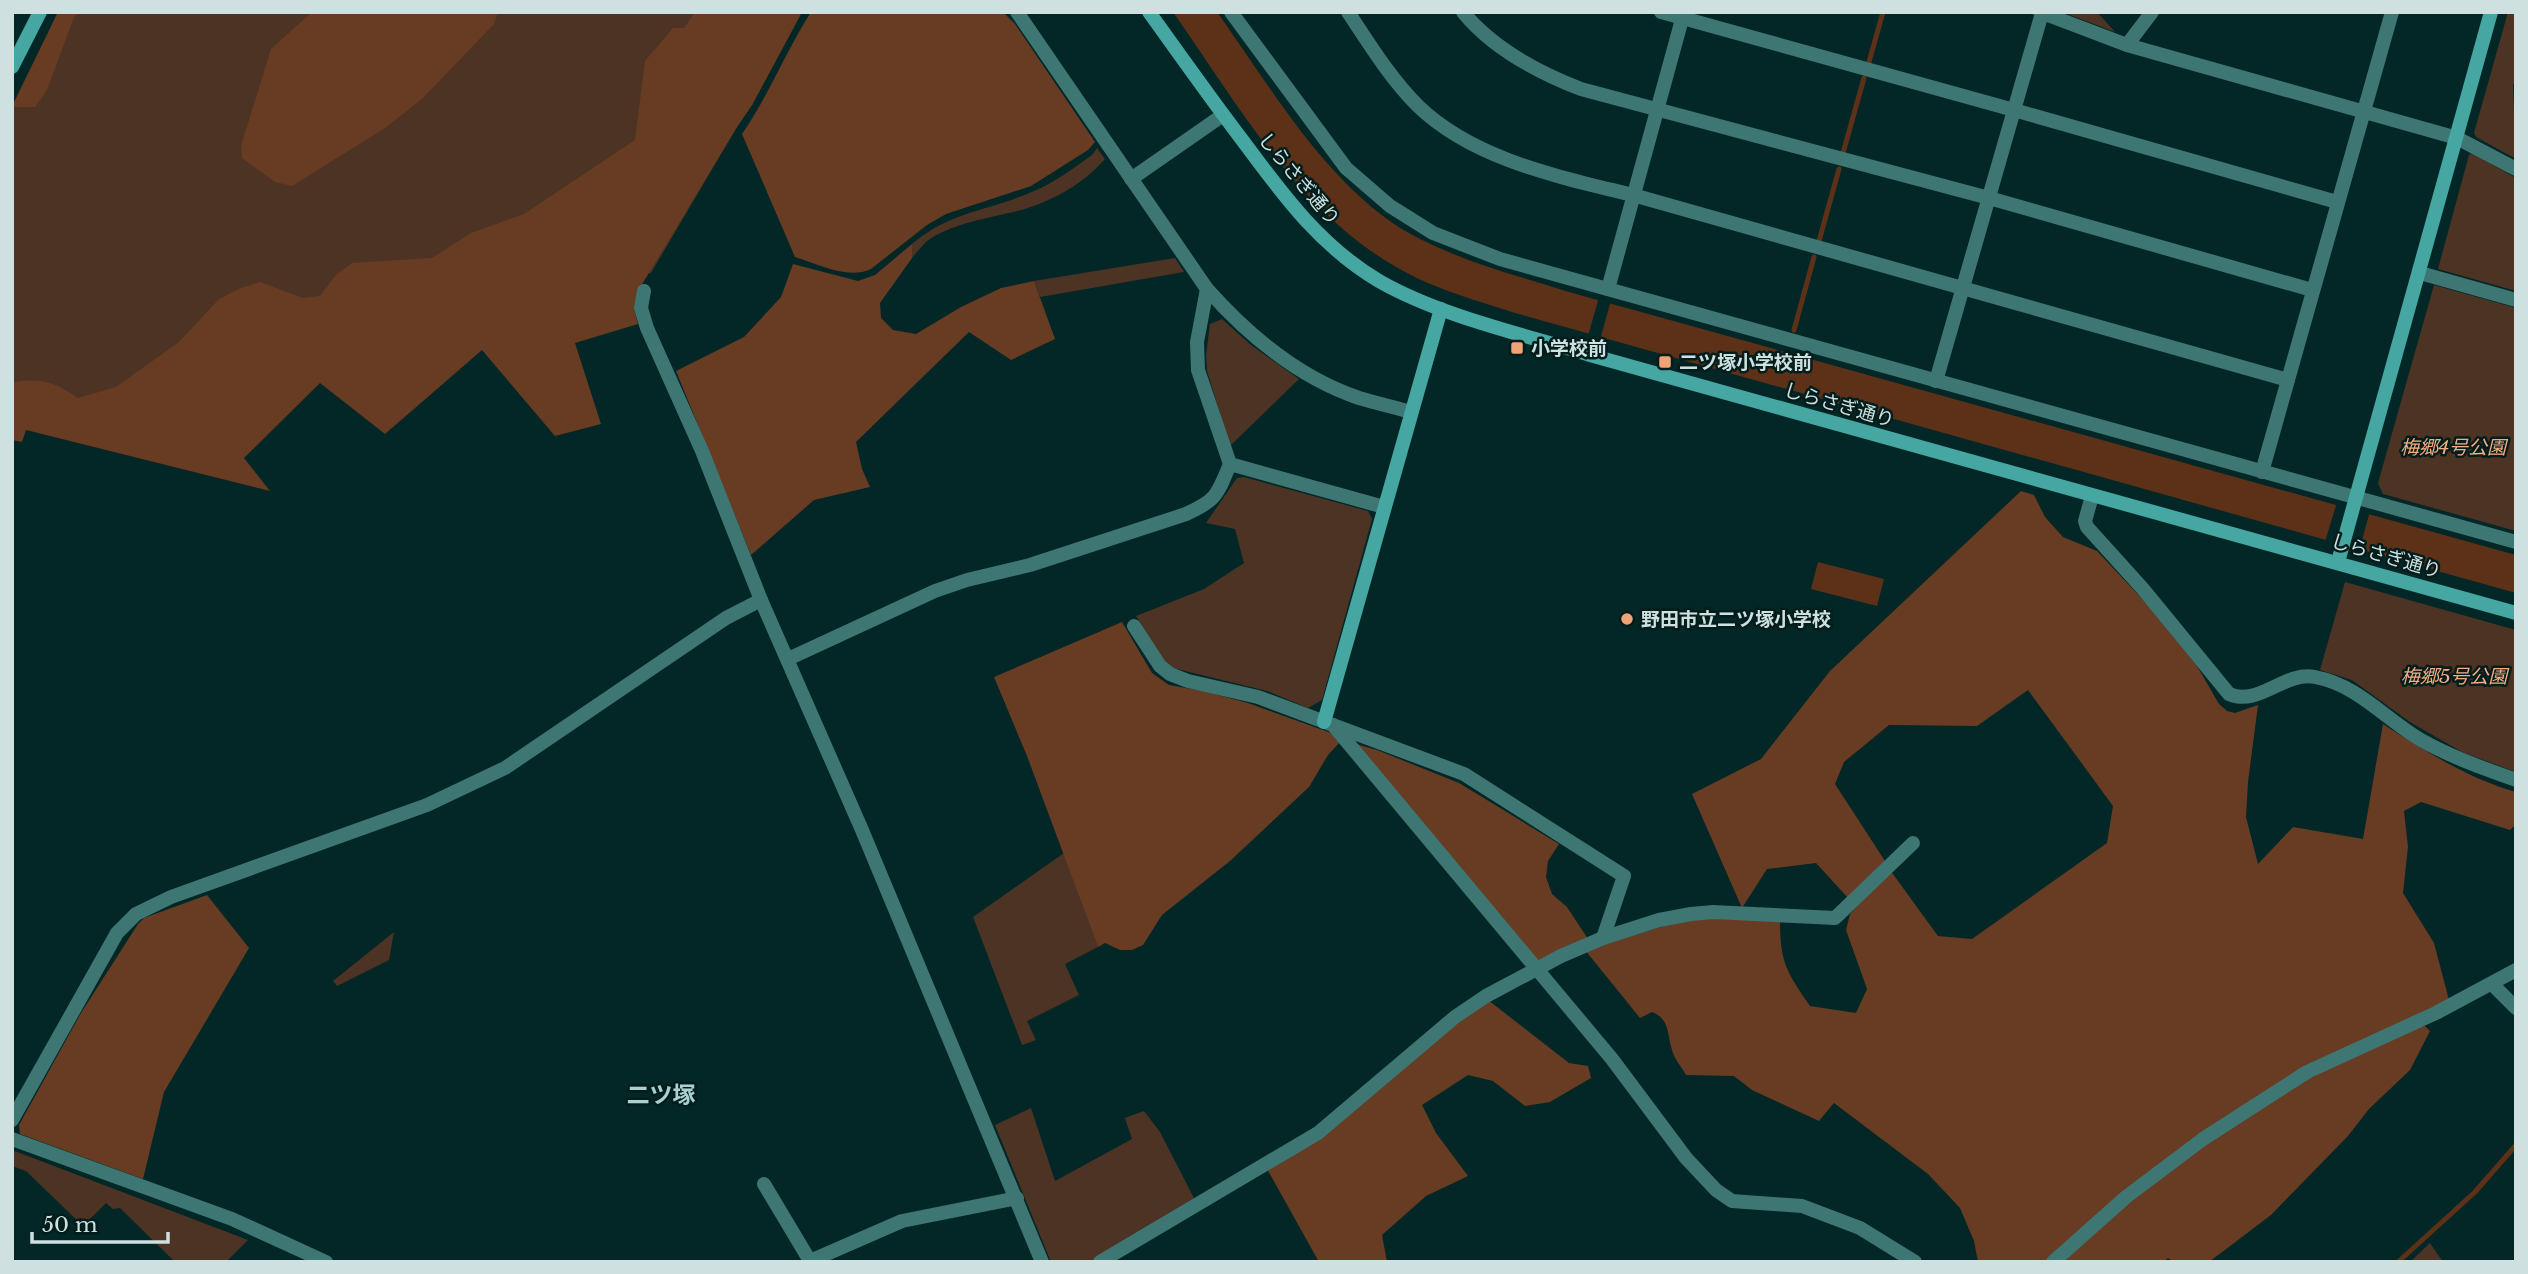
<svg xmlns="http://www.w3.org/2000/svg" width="2528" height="1274" font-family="'Libre Baskerville','Noto Sans JP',serif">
<rect width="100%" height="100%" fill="#022726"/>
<g fill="#4d3324">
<path d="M 58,12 L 802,12 L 752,105 L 737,127 L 651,273 L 12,426 L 12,106 Z"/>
<path d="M 2062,12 L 2097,12 L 2115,32 Z"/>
<path d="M 2508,12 L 2516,12 L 2516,83 L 2513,84 L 2516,159 L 2476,137 L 2474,133 Z"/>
<path d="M 1097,148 L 1105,159 C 1085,182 1058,198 1028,208 C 998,217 951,222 926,242 C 921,247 916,253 912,258 L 912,244 C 952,211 982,213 1027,194 C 1051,185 1071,170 1092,155 Z"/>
<path d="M 2472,153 L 2516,178 L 2516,291 L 2438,269 L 2469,155 Z"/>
<path d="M 1175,258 L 1184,272 L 1040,297 L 1034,281 Z"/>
<path d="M 2434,285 L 2516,308 L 2516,531 L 2383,494 L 2378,483 Z"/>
<path d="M 1222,319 L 1251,345 L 1299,379 L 1230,446 L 1207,371 L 1206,355 L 1210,324 Z"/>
<path d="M 1244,477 L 1368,511 L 1372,519 L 1322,700 L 1308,708 L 1267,691 L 1173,668 L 1165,663 L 1136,616 L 1204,589 L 1244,563 L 1235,529 L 1206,523 L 1237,478 Z"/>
<path d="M 2345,582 L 2516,630 L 2516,772 L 2462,752 L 2410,722 L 2352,680 L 2320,670 Z"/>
<path d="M 1064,853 L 1098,947 L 1065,964 L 1079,995 L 1027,1021 L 1036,1040 L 1022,1045 L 973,917 Z"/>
<path d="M 394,932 L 389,960 L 337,986 L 333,981 Z"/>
<path d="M 1031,1108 L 1055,1181 L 1132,1139 L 1125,1118 L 1144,1111 L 1160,1132 L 1196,1202 L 1090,1262 L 1051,1262 L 995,1125 Z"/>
<path d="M 12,1150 L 248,1240 L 226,1262 L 175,1262 L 120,1208 L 113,1209 L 106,1203 L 83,1226 L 26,1171 L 12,1166 Z"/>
<path d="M 2430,1243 L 2443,1262 L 2410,1262 Z"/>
</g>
<g fill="#683c22">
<path d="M 58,12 L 80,12 L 74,17 L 47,90 L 35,107 L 12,107 Z"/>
<path d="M 312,12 L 498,12 L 494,24 L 423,98 L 385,128 L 292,186 L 275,182 L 242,158 L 241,146 L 271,49 Z"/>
<path d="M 695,12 L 802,12 L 752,105 L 737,127 L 638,291 L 634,309 L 638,324 L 575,343 L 601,424 L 555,436 L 482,350 L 385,434 L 320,383 L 244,458 L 270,491 L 26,430 L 22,442 L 12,440 L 12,382 C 41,378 54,381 78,398 L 116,387 L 179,342 L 219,299 L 241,288 L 260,282 L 303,298 L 320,296 L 336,275 L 352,263 L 432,258 L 471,233 L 524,214 L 635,140 L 645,61 L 673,28 L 684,28 Z"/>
<path d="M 811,12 L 1003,12 L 1015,24 L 1095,142 L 1088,150 L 1031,186 L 946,214 L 927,225 L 871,269 C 848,280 818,264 795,257 L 742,134 C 769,95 786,51 811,12 Z"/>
<path d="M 912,244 L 912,258 L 880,303 L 881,318 L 893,330 L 916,334 L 961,307 L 1001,288 L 1034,281 L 1055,339 L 1011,360 L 969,332 L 856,442 L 862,469 L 870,487 L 814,500 L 751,555 L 676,371 L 744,337 L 781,297 L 793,264 L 858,281 L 875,275 Z"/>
<path d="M 2021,491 L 2034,495 L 2045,517 L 2063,537 L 2097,551 L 2146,603 L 2197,666 L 2219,704 L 2227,711 L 2235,713 L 2258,705 L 2248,782 L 2246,817 L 2258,864 L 2293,827 L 2363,839 L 2383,724 C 2425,751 2467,778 2516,792 L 2516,824 L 2510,830 L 2421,802 L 2404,811 L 2408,847 L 2403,893 L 2434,943 L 2449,1000 L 2303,1069 L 2048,1262 L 1978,1262 L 1974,1241 L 1960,1208 L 1928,1174 L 1834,1103 L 1819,1121 L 1752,1090 L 1734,1076 L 1686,1075 C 1682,1067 1674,1059 1672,1050 C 1667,1034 1670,1019 1652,1012 L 1640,1018 L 1585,950 L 1690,918 L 1780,921 C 1780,963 1787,972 1810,1006 L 1856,1013 L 1867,989 L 1846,930 L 1850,914 L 1890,870 L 1938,936 L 1972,939 L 2107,843 L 2113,806 L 2028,690 L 1977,726 L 1889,725 L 1844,762 L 1835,784 L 1885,861 L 1849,899 L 1816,863 L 1767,869 L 1742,908 L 1692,794 L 1761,759 L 1830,671 Z"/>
<path d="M 1122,622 L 1152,673 L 1169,685 L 1203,691 L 1248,703 L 1334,734 L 1340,742 L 1328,755 L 1309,787 L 1230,861 L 1162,915 L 1143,945 L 1132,950 L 1120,950 L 1105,943 L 1098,947 L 1027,756 L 994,677 Z"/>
<path d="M 1352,743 L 1377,750 L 1459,783 L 1559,844 L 1548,861 L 1546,877 L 1552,894 L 1567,907 L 1588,939 L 1537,963 Z"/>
<path d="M 207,895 L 249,948 L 164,1092 L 143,1179 L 20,1134 L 19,1125 L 81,1013 L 138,924 L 144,918 Z"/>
<path d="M 1488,1000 L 1569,1063 L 1588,1066 L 1591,1078 L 1550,1102 L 1525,1106 L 1493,1081 L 1468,1075 L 1422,1105 L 1436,1133 L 1468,1176 L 1426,1196 L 1382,1235 L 1387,1262 L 1319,1262 L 1267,1169 L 1392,1075 Z"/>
<path d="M 2425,1026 L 2430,1031 L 2410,1070 L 2369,1109 L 2348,1136 L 2271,1215 L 2209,1262 L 2174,1262 L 2168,1258 L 2164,1262 L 2060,1262 L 2105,1220 L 2202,1145 L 2308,1075 L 2410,1029 Z"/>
</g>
<g fill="#5c3117">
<path d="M 1173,12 L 1217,12 C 1270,86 1328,187 1409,233 C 1459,261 1515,275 1569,292 L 2516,555 L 2516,593 L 1515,313 C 1478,301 1438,290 1405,272 C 1300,216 1239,106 1173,12 Z"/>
<path d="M 1818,562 L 1884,579 L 1877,606 L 1811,589 Z"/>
</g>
<g fill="#022726">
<path d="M 1599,297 L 1611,300 L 1600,340 L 1588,336 Z"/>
<path d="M 2337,502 L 2370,511 L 2359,551 L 2325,542 Z"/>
</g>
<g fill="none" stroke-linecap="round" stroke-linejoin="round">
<g stroke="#5c3117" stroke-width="5">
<path d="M 1869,62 L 1883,12"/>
<path d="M 1843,153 L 1864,78"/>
<path d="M 1819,241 L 1839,169"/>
<path d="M 1794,330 L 1814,257"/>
<path d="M 2398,1262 L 2475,1192 L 2516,1145"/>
</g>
<g stroke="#3d7673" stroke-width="14">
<path d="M 1017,12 L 1207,289 C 1248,335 1299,378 1359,398 C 1376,403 1393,407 1411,412"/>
<path d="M 1231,12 L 1346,168 L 1390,206 L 1433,233 L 1500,259 L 2516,542"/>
<path d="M 1348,12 C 1370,45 1390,78 1418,106 C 1474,160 1560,177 1633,195 L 2288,380"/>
<path d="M 1463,12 C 1493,49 1537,72 1581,89 L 1989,198 L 2312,290"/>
<path d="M 1661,12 L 2014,110 L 2337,202"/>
<path d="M 2040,12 L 2127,45 L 2457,138 L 2516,169"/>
<path d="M 2127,45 L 2152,12"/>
<path d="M 1131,179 L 1223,115"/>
<path d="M 2420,273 L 2516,300"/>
<path d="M 1608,289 L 1684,12"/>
<path d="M 644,291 L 641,308 L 647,328 L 702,451 L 761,600 L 862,830 L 1042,1262"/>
<path d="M 1936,381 L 2042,13"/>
<path d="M 1230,464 L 1384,507"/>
<path d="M 2262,472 L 2392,12"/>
<path d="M 2092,496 L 2085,521 L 2087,527 L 2143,589 L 2229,694 C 2259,707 2284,671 2315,677 C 2358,685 2385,719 2421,740 C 2451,757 2483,768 2516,780"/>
<path d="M 1134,626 L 1160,666 L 1170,674 L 1188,681 L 1258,697 L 1464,774 L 1624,876 L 1603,938"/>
<path d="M 788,659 L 935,591 L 967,580 L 1030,565 L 1186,514 C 1217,500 1217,495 1230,464 L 1198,370 L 1197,342 L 1207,289"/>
<path d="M 1333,725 L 1612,1059 L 1686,1158 L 1716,1190 L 1732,1201 L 1802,1206 L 1860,1228 L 1915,1262"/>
<path d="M 2492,984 L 2516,1008"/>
<path d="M 12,1120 L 117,933 L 136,914 L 171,897 L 427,805 L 505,768 L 726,618 L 761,600"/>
<path d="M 12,1139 L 232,1219 L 326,1262"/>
<path d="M 764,1184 L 810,1261"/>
<path d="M 808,1262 L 902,1221 L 1017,1198"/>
<path d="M 1100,1262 L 1318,1133 L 1455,1017 L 1486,996 L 1561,956 L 1603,938 L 1659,920 L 1691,914 L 1713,912 L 1835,918 L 1913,843"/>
<path d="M 2053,1262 L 2126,1197 L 2203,1139 L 2307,1072 L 2436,1013 L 2516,970"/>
</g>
<g stroke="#45a6a2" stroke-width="14">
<path d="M 1149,12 C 1180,55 1211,99 1243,141 C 1283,195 1320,246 1379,281 C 1440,316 1522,334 1590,355 L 2516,613"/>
<path d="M 12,67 L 40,12"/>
<path d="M 2338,562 L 2491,12"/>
<path d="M 1324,722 L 1441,309"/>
</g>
</g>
<g fill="#efa377" stroke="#021d1c" stroke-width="2.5">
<rect x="1510" y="341" width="14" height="14" rx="3.5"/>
<rect x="1658" y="355" width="14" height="14" rx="3.5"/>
<circle cx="1627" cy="619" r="7"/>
</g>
<g text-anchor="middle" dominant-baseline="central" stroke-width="5" stroke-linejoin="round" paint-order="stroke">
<g font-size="19" fill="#cee1e0" stroke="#021d1c">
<text transform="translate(1299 179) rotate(50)">しらさぎ通り</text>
<text transform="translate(1839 405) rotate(16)">しらさぎ通り</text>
<text transform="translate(2386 556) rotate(16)">しらさぎ通り</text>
</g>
<g font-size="19" font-weight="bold" fill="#cee1e0" stroke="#021d1c" text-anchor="start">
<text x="1531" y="348">小学校前</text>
<text x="1679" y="362">二ツ塚小学校前</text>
<text x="1641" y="619">野田市立二ツ塚小学校</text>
</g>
<g font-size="19" font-style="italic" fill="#f6ac82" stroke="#021d1c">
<text x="2453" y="447">梅郷4号公園</text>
<text x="2454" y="676">梅郷5号公園</text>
</g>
<g font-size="23" font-weight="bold" fill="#aad1ce" stroke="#021d1c">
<text x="661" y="1095">二ツ塚</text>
</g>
</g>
<rect width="2528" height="1274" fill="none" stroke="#cee1e0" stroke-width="28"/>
<path d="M32 1232v10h136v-10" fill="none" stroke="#cee1e0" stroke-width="3.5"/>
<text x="42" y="1232" font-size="21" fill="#cee1e0" stroke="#021d1c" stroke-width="5" paint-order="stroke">50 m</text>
</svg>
